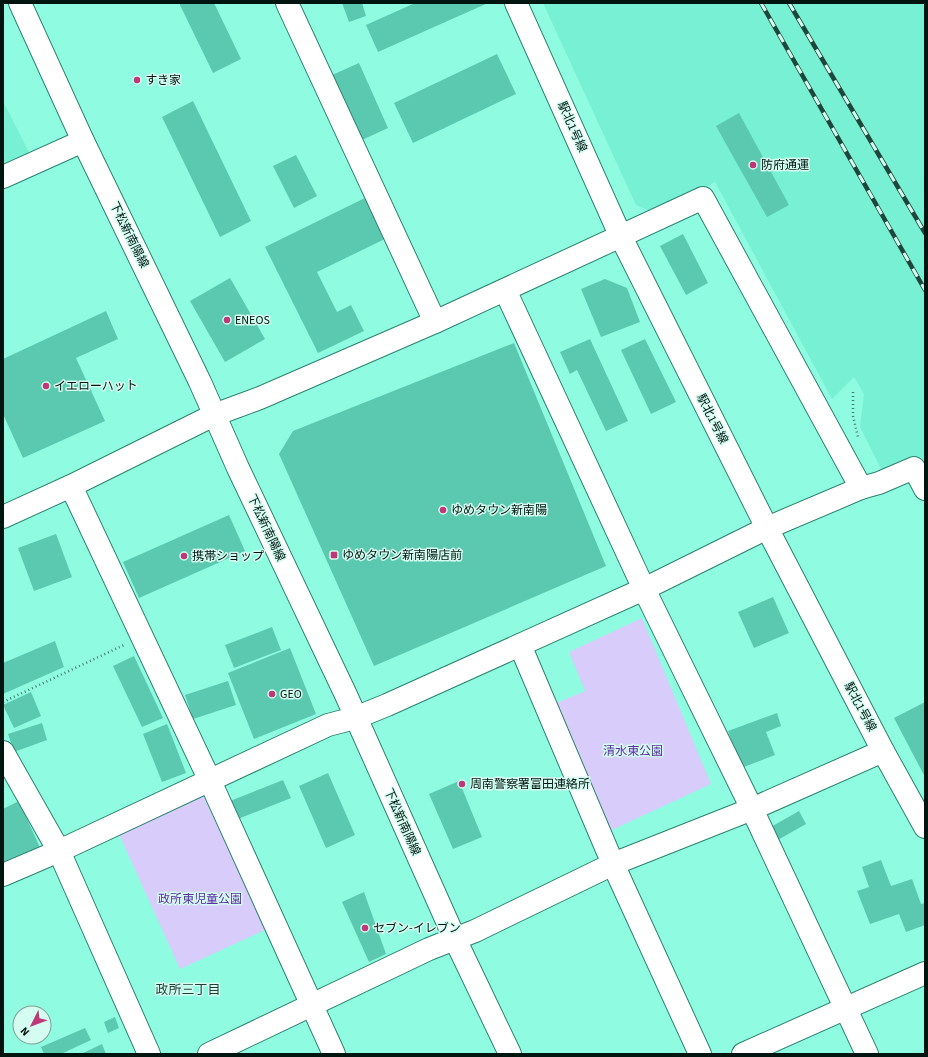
<svg xmlns="http://www.w3.org/2000/svg" width="928" height="1057" font-family="'Source Sans 3','Noto Sans JP',sans-serif">
<rect width="100%" height="100%" fill="#8ffce1"/>
<g fill="#77f0d3">
<path d="M 543,3 L 925,3 L 925,463 L 921,457 L 884,475 L 860,427 L 864,394 L 854,377 L 832,399 L 715,182 L 658,214 L 636,205 Z"/>
<path d="M 3,101 L 37,168 L 3,183 Z"/>
</g>
<g fill="#d7ccfa">
<path d="M 642,618 L 711,784 L 603,834 L 549,706 L 585,691 L 569,652 Z"/>
<path d="M 201,791 L 267,929 L 180,969 L 117,830 Z"/>
</g>
<g fill="#5bc9b0">
<path d="M 179,3 L 214,3 L 241,59 L 213,73 Z"/>
<path d="M 342,3 L 362,3 L 366,16 L 349,22 Z"/>
<path d="M 415,3 L 488,3 L 378,52 L 366,25 Z"/>
<path d="M 497,54 L 516,94 L 413,143 L 394,103 Z"/>
<path d="M 359,63 L 388,128 L 362,140 L 332,75 Z"/>
<path d="M 193,101 L 251,221 L 220,237 L 162,117 Z"/>
<path d="M 739,113 L 789,205 L 767,217 L 716,126 Z"/>
<path d="M 296,155 L 317,196 L 294,208 L 273,166 Z"/>
<path d="M 369,196 L 389,237 L 317,272 L 337,312 L 351,305 L 364,331 L 318,353 L 265,247 Z"/>
<path d="M 683,234 L 708,283 L 686,295 L 660,246 Z"/>
<path d="M 230,278 L 265,339 L 225,362 L 190,301 Z"/>
<path d="M 605,279 L 627,288 L 640,322 L 601,337 L 581,289 Z"/>
<path d="M 106,311 L 118,339 L 76,358 L 105,421 L 23,458 L 3,414 L 3,359 Z"/>
<path d="M 590,339 L 628,421 L 606,431 L 577,370 L 570,374 L 560,352 Z"/>
<path d="M 645,339 L 676,402 L 651,414 L 621,350 Z"/>
<path d="M 514,343 L 606,566 L 374,666 L 279,454 L 293,431 Z"/>
<path d="M 229,515 L 245,551 L 139,598 L 123,562 Z"/>
<path d="M 56,534 L 72,577 L 34,591 L 18,548 Z"/>
<path d="M 773,597 L 789,633 L 754,648 L 738,612 Z"/>
<path d="M 272,627 L 281,650 L 234,668 L 225,645 Z"/>
<path d="M 55,641 L 64,667 L 3,694 L 3,663 Z"/>
<path d="M 290,648 L 316,714 L 254,739 L 228,673 Z"/>
<path d="M 134,656 L 163,718 L 142,727 L 113,666 Z"/>
<path d="M 228,681 L 236,705 L 193,719 L 185,695 Z"/>
<path d="M 31,692 L 41,716 L 14,728 L 3,705 Z"/>
<path d="M 925,702 L 925,777 L 894,718 Z"/>
<path d="M 777,713 L 781,726 L 766,732 L 775,755 L 741,768 L 728,731 Z"/>
<path d="M 42,723 L 47,740 L 14,752 L 8,734 Z"/>
<path d="M 167,724 L 186,773 L 162,782 L 143,734 Z"/>
<path d="M 328,773 L 355,835 L 326,848 L 299,786 Z"/>
<path d="M 283,780 L 291,798 L 238,819 L 230,801 Z"/>
<path d="M 459,781 L 482,837 L 453,849 L 429,794 Z"/>
<path d="M 19,801 L 41,850 L 3,869 L 3,809 Z"/>
<path d="M 799,811 L 806,824 L 776,841 L 769,828 Z"/>
<path d="M 881,860 L 891,886 L 912,879 L 921,904 L 925,903 L 925,925 L 906,932 L 899,914 L 870,924 L 857,891 L 869,887 L 862,867 Z"/>
<path d="M 364,892 L 386,954 L 369,962 L 342,902 Z"/>
<path d="M 115,1017 L 119,1028 L 108,1033 L 104,1022 Z"/>
<path d="M 85,1028 L 91,1040 L 61,1054 L 44,1054 L 41,1047 Z"/>
<path d="M 102,1044 L 106,1054 L 81,1054 Z"/>
</g>
<g fill="none" stroke-linecap="round" stroke-linejoin="round">
<defs>
<g id="minor">
<path d="M 287,3 L 435,322"/>
<path d="M 516,3 L 621,237 L 767,528 L 883,751 L 925,827"/>
<path d="M 3,177 L 83,141"/>
<path d="M 505,290 L 644,589 L 752,809 L 867,1054"/>
<path d="M 71,486 L 210,781 L 334,1054"/>
<path d="M 3,517 L 71,486 L 214,415 L 260,398 L 435,322 L 703,198 L 861,488"/>
<path d="M 520,645 L 613,864 L 700,1054"/>
<path d="M 3,752 L 59,851 L 149,1054"/>
<path d="M 3,875 L 59,851 L 328,725 L 355,718 L 387,705 L 644,589 L 767,528 L 861,488 L 879,483 L 914,468 L 925,489"/>
<path d="M 209,1054 L 429,949 L 475,931 L 613,864 L 752,809 L 883,751"/>
<path d="M 743,1054 L 925,973"/>
</g>
<path id="major" d="M 20,3 L 83,141 L 200,382 L 238,468 L 346,695 L 455,939 L 510,1054"/>
</defs>
<use href="#minor" stroke="#2b826f" stroke-width="24"/>
<use href="#major" stroke="#2b826f" stroke-width="24"/>
<g stroke="#417e6f" stroke-width="2.5" stroke-dasharray="1 3" stroke-linecap="butt">
<path d="M 853,392 L 853,416 L 858,437"/>
<path d="M 3,702 L 124,645"/>
</g>
<use href="#minor" stroke="#fff" stroke-width="22"/>
<use href="#major" stroke="#fff" stroke-width="22"/>
<defs>
<g id="rail">
<path d="M 761,3 L 925,290"/>
<path d="M 789,3 L 925,233"/>
</g>
</defs>
<use href="#rail" stroke="#1f463d" stroke-width="4.5"/>
<use href="#rail" stroke="#d4fcf0" stroke-width="3" stroke-dasharray="9" stroke-linecap="butt"/>
</g>
<g fill="#bf3777" stroke="#d4fcf0" stroke-width="1.5">
<circle cx="137" cy="80" r="4"/>
<circle cx="753" cy="165" r="4"/>
<circle cx="227" cy="320" r="4"/>
<circle cx="46" cy="386" r="4"/>
<circle cx="443" cy="510" r="4"/>
<rect x="330" y="551" width="8" height="8" rx="2"/>
<circle cx="184" cy="556" r="4"/>
<circle cx="272" cy="694" r="4"/>
<circle cx="462" cy="784" r="4"/>
<circle cx="365" cy="928" r="4"/>
</g>
<g text-anchor="middle" dominant-baseline="central" stroke-width="3" stroke-linejoin="round" paint-order="stroke">
<g font-size="12" fill="#001510" stroke="#d4fcf0" text-anchor="start">
<text x="145" y="80">すき家</text>
<text x="761" y="165">防府通運</text>
<text x="235" y="320">ENEOS</text>
<text x="54" y="386">イエローハット</text>
<text x="451" y="510">ゆめタウン新南陽</text>
<text x="342" y="555">ゆめタウン新南陽店前</text>
<text x="192" y="556">携帯ショップ</text>
<text x="280" y="694">GEO</text>
<text x="470" y="784">周南警察署富田連絡所</text>
<text x="373" y="928">セブン-イレブン</text>
</g>
<g font-size="12" fill="#001510" stroke="#d4fcf0">
<text transform="translate(572 127) rotate(66)">駅北1号線</text>
<text transform="translate(129 235) rotate(64)">下松新南陽線</text>
<text transform="translate(712 419) rotate(63)">駅北1号線</text>
<text transform="translate(266 528) rotate(65)">下松新南陽線</text>
<text transform="translate(860 707) rotate(62)">駅北1号線</text>
<text transform="translate(402 822) rotate(66)">下松新南陽線</text>
</g>
<g font-size="12" fill="#5b2ca2" stroke="#d4fcf0">
<text x="633" y="751">清水東公園</text>
<text x="200" y="899">政所東児童公園</text>
</g>
<g font-size="13" fill="#1b3e35" stroke="#d4fcf0">
<text x="188" y="990">政所三丁目</text>
</g>
</g>
<rect width="928" height="1057" fill="none" stroke="#001510" stroke-width="8"/>
<g transform="translate(32 1025) rotate(228)"><circle r="19" fill="#d4fcf0" stroke="#7fa096"/>
<path d="M0-3L7 15L0 10L-7 15Z" fill="#bf3777"/>
<text y="-6" font-size="11" font-weight="bold" text-anchor="middle" fill="#001510">N</text>
</g>
</svg>
